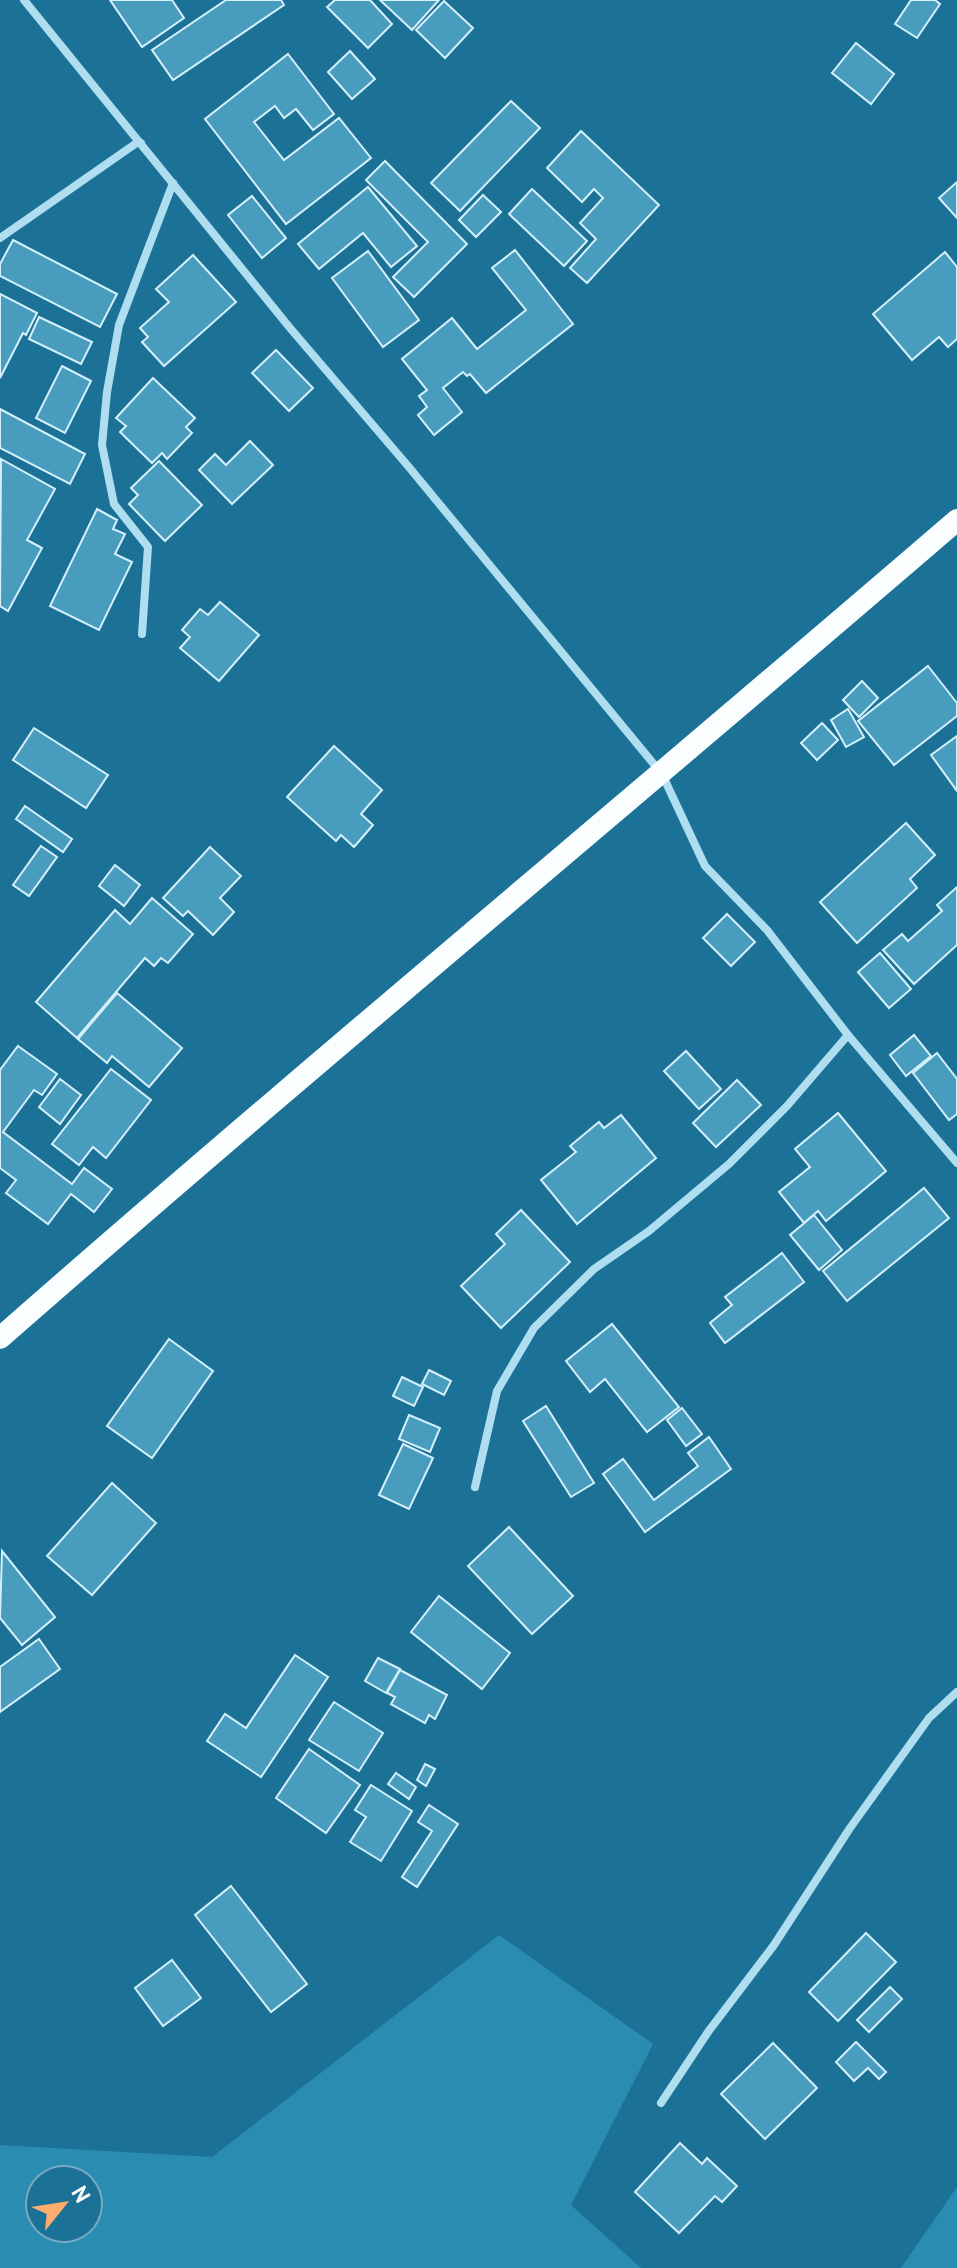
<svg xmlns="http://www.w3.org/2000/svg" width="957" height="2268" font-family="'PT Sans',sans-serif">
<rect width="100%" height="100%" fill="#1b7296"/>
<g fill="#2b8cb2" fill-rule="evenodd">
<path d="M 499,1935 L 653,2044 L 571,2205 L 641,2268 L 0,2268 L 0,2145 L 212,2157 ZM 88,2180 L 88,2228 L 40,2228 L 40,2180 Z"/>
<path d="M 957,2187 L 957,2268 L 901,2268 Z"/>
</g>
<g fill="#489dbe" stroke="#d5f0fb" stroke-width="2">
<path d="M 110,0 L 172,0 L 184,18 L 142,47 Z"/>
<path d="M 226,0 L 281,0 L 284,5 L 173,80 L 152,50 Z"/>
<path d="M 335,0 L 370,0 L 392,24 L 368,48 L 327,7 Z"/>
<path d="M 380,0 L 439,0 L 412,30 Z"/>
<path d="M 911,0 L 935,0 L 940,4 L 917,38 L 895,24 Z"/>
<path d="M 444,1 L 473,28 L 445,58 L 416,30 Z"/>
<path d="M 856,43 L 894,74 L 871,104 L 832,73 Z"/>
<path d="M 350,51 L 375,79 L 352,99 L 328,72 Z"/>
<path d="M 288,54 L 334,114 L 313,130 L 296,109 L 284,118 L 275,106 L 254,122 L 284,160 L 339,118 L 371,158 L 286,224 L 205,119 Z"/>
<path d="M 511,101 L 540,128 L 460,211 L 431,183 Z"/>
<path d="M 581,131 L 659,205 L 587,283 L 570,268 L 596,239 L 580,223 L 603,198 L 594,189 L 582,202 L 547,168 Z"/>
<path d="M 385,161 L 467,244 L 414,297 L 393,277 L 428,242 L 366,180 Z"/>
<path d="M 957,182 L 957,218 L 939,198 Z"/>
<path d="M 368,187 L 417,246 L 391,267 L 363,233 L 319,269 L 298,244 Z"/>
<path d="M 532,189 L 587,241 L 564,266 L 509,214 Z"/>
<path d="M 483,195 L 501,212 L 476,237 L 459,220 Z"/>
<path d="M 252,196 L 286,238 L 262,258 L 228,215 Z"/>
<path d="M 13,240 L 117,294 L 100,327 L 0,276 L 0,264 Z"/>
<path d="M 515,250 L 573,324 L 486,393 L 470,374 L 467,376 L 463,372 L 443,388 L 462,412 L 434,435 L 418,415 L 427,407 L 419,396 L 427,390 L 402,359 L 452,318 L 477,349 L 526,310 L 492,268 Z"/>
<path d="M 368,251 L 419,320 L 383,347 L 332,278 Z"/>
<path d="M 945,252 L 957,267 L 957,339 L 948,347 L 939,337 L 912,360 L 873,314 Z"/>
<path d="M 193,255 L 236,302 L 164,366 L 142,342 L 148,337 L 140,328 L 169,302 L 156,289 Z"/>
<path d="M 0,294 L 37,313 L 26,335 L 23,333 L 0,378 Z"/>
<path d="M 39,317 L 92,342 L 81,364 L 29,339 Z"/>
<path d="M 276,350 L 313,388 L 289,411 L 252,373 Z"/>
<path d="M 62,366 L 91,381 L 65,433 L 36,418 Z"/>
<path d="M 153,378 L 195,418 L 186,427 L 192,433 L 167,459 L 162,453 L 152,463 L 120,432 L 126,426 L 116,418 Z"/>
<path d="M 0,409 L 85,454 L 70,484 L 0,448 Z"/>
<path d="M 250,441 L 273,465 L 232,504 L 199,470 L 215,454 L 226,465 Z"/>
<path d="M 1,459 L 55,489 L 27,540 L 42,548 L 8,611 L 0,606 Z"/>
<path d="M 159,461 L 202,505 L 165,541 L 129,504 L 138,495 L 131,488 Z"/>
<path d="M 97,509 L 117,520 L 113,529 L 125,534 L 115,554 L 132,562 L 99,630 L 50,606 Z"/>
<path d="M 220,602 L 259,635 L 219,681 L 180,648 L 190,637 L 182,630 L 200,609 L 208,615 Z"/>
<path d="M 928,666 L 957,703 L 957,716 L 894,765 L 858,721 Z"/>
<path d="M 862,681 L 878,698 L 859,717 L 843,700 Z"/>
<path d="M 848,709 L 864,737 L 846,747 L 831,720 Z"/>
<path d="M 822,723 L 838,740 L 817,760 L 801,743 Z"/>
<path d="M 34,728 L 108,775 L 86,808 L 13,760 Z"/>
<path d="M 957,736 L 957,791 L 931,755 Z"/>
<path d="M 334,746 L 382,790 L 361,814 L 373,825 L 354,847 L 341,835 L 336,841 L 287,797 Z"/>
<path d="M 25,806 L 72,839 L 63,852 L 16,819 Z"/>
<path d="M 906,823 L 935,855 L 910,879 L 917,888 L 857,943 L 820,902 Z"/>
<path d="M 41,846 L 57,857 L 29,896 L 13,885 Z"/>
<path d="M 210,847 L 241,876 L 220,898 L 234,912 L 213,935 L 188,911 L 183,916 L 163,898 Z"/>
<path d="M 115,865 L 140,885 L 124,906 L 99,886 Z"/>
<path d="M 957,887 L 957,945 L 914,984 L 883,950 L 902,934 L 908,941 L 942,911 L 937,905 Z"/>
<path d="M 152,898 L 193,934 L 168,963 L 161,958 L 154,966 L 145,958 L 77,1038 L 36,1002 L 115,910 L 130,924 Z"/>
<path d="M 727,914 L 755,942 L 731,966 L 703,938 Z"/>
<path d="M 880,953 L 911,989 L 889,1008 L 858,972 Z"/>
<path d="M 117,993 L 182,1048 L 149,1087 L 112,1056 L 107,1063 L 78,1039 Z"/>
<path d="M 914,1035 L 931,1056 L 906,1076 L 890,1055 Z"/>
<path d="M 18,1046 L 57,1074 L 42,1095 L 34,1090 L 3,1132 L 72,1184 L 84,1168 L 112,1189 L 94,1212 L 71,1194 L 48,1224 L 6,1193 L 16,1180 L 0,1168 L 0,1070 Z"/>
<path d="M 686,1051 L 721,1089 L 699,1109 L 664,1071 Z"/>
<path d="M 937,1053 L 957,1079 L 957,1114 L 949,1120 L 913,1073 Z"/>
<path d="M 111,1069 L 151,1100 L 106,1158 L 93,1147 L 79,1165 L 52,1144 Z"/>
<path d="M 60,1079 L 81,1095 L 60,1124 L 39,1107 Z"/>
<path d="M 737,1080 L 761,1105 L 716,1147 L 693,1123 Z"/>
<path d="M 838,1113 L 886,1171 L 826,1221 L 818,1211 L 804,1223 L 779,1192 L 810,1167 L 795,1149 Z"/>
<path d="M 621,1115 L 656,1158 L 577,1224 L 541,1180 L 576,1152 L 570,1146 L 599,1122 L 604,1128 Z"/>
<path d="M 924,1188 L 949,1218 L 847,1301 L 823,1271 Z"/>
<path d="M 521,1210 L 570,1262 L 501,1328 L 461,1286 L 505,1244 L 496,1234 Z"/>
<path d="M 814,1215 L 842,1250 L 819,1270 L 790,1235 Z"/>
<path d="M 782,1253 L 804,1282 L 725,1343 L 710,1323 L 732,1305 L 725,1297 Z"/>
<path d="M 612,1324 L 679,1407 L 647,1432 L 605,1379 L 590,1392 L 566,1361 Z"/>
<path d="M 169,1339 L 213,1371 L 152,1458 L 107,1426 Z"/>
<path d="M 429,1370 L 451,1381 L 444,1395 L 422,1384 Z"/>
<path d="M 402,1377 L 423,1387 L 414,1406 L 393,1396 Z"/>
<path d="M 546,1406 L 594,1483 L 571,1497 L 523,1421 Z"/>
<path d="M 682,1408 L 702,1434 L 686,1446 L 667,1420 Z"/>
<path d="M 409,1415 L 440,1428 L 430,1452 L 399,1439 Z"/>
<path d="M 709,1437 L 731,1469 L 645,1532 L 603,1474 L 623,1459 L 654,1500 L 698,1466 L 688,1453 Z"/>
<path d="M 403,1444 L 433,1458 L 409,1509 L 379,1495 Z"/>
<path d="M 112,1483 L 156,1523 L 92,1595 L 47,1556 Z"/>
<path d="M 509,1527 L 573,1596 L 532,1634 L 468,1566 Z"/>
<path d="M 2,1551 L 55,1617 L 22,1645 L 0,1618 Z"/>
<path d="M 439,1596 L 510,1653 L 482,1689 L 411,1632 Z"/>
<path d="M 39,1639 L 60,1669 L 0,1712 L 0,1667 Z"/>
<path d="M 295,1655 L 328,1677 L 261,1777 L 207,1741 L 225,1714 L 246,1728 Z"/>
<path d="M 378,1658 L 400,1669 L 386,1693 L 365,1681 Z"/>
<path d="M 400,1670 L 447,1695 L 435,1719 L 429,1715 L 425,1723 L 391,1704 L 395,1697 L 387,1693 Z"/>
<path d="M 334,1702 L 383,1733 L 359,1771 L 309,1740 Z"/>
<path d="M 309,1749 L 360,1785 L 326,1833 L 276,1798 Z"/>
<path d="M 425,1764 L 435,1769 L 426,1786 L 417,1780 Z"/>
<path d="M 396,1773 L 416,1787 L 409,1799 L 388,1784 Z"/>
<path d="M 371,1785 L 412,1811 L 381,1861 L 350,1842 L 366,1817 L 355,1810 Z"/>
<path d="M 429,1805 L 458,1824 L 417,1887 L 402,1877 L 432,1831 L 418,1822 Z"/>
<path d="M 231,1886 L 307,1984 L 271,2012 L 195,1915 Z"/>
<path d="M 866,1933 L 896,1962 L 838,2021 L 809,1992 Z"/>
<path d="M 172,1960 L 201,1998 L 163,2026 L 135,1988 Z"/>
<path d="M 890,1987 L 902,1999 L 869,2032 L 857,2020 Z"/>
<path d="M 856,2042 L 886,2072 L 879,2079 L 868,2068 L 854,2081 L 836,2062 Z"/>
<path d="M 773,2043 L 817,2088 L 765,2139 L 721,2094 Z"/>
<path d="M 680,2143 L 702,2164 L 707,2158 L 737,2186 L 722,2202 L 715,2196 L 679,2233 L 635,2192 Z"/>
</g>
<g fill="none" stroke-linecap="round" stroke-linejoin="round">
<g stroke="#aedef0" stroke-width="8">
<path d="M 24,0 L 290,328 L 408,466 L 662,774 L 705,866 L 767,930 L 848,1035 L 957,1163"/>
<path d="M 0,238 L 138,142 L 141,143"/>
<path d="M 142,634 L 148,547 L 114,504 L 102,445 L 107,392 L 119,325 L 173,183"/>
<path d="M 475,1487 L 497,1391 L 534,1328 L 594,1269 L 649,1231 L 729,1164 L 787,1106 L 848,1035"/>
<path d="M 661,2103 L 708,2032 L 774,1945 L 850,1828 L 929,1718 L 957,1692"/>
</g>
<path stroke="#fbfeff" stroke-width="22" d="M 0,1338 C 316,1061 639,794 957,520"/>
</g>
<g transform="translate(64 2204) rotate(60)"><circle r="38" fill="#1b7296" stroke="#76aac0" stroke-width="2"/>
<path d="M0-6L14 30L0 20L-14 30Z" fill="#ffad6d"/>
<text y="-12" font-size="22" font-weight="bold" text-anchor="middle" fill="#ffffff">N</text>
</g>
</svg>
